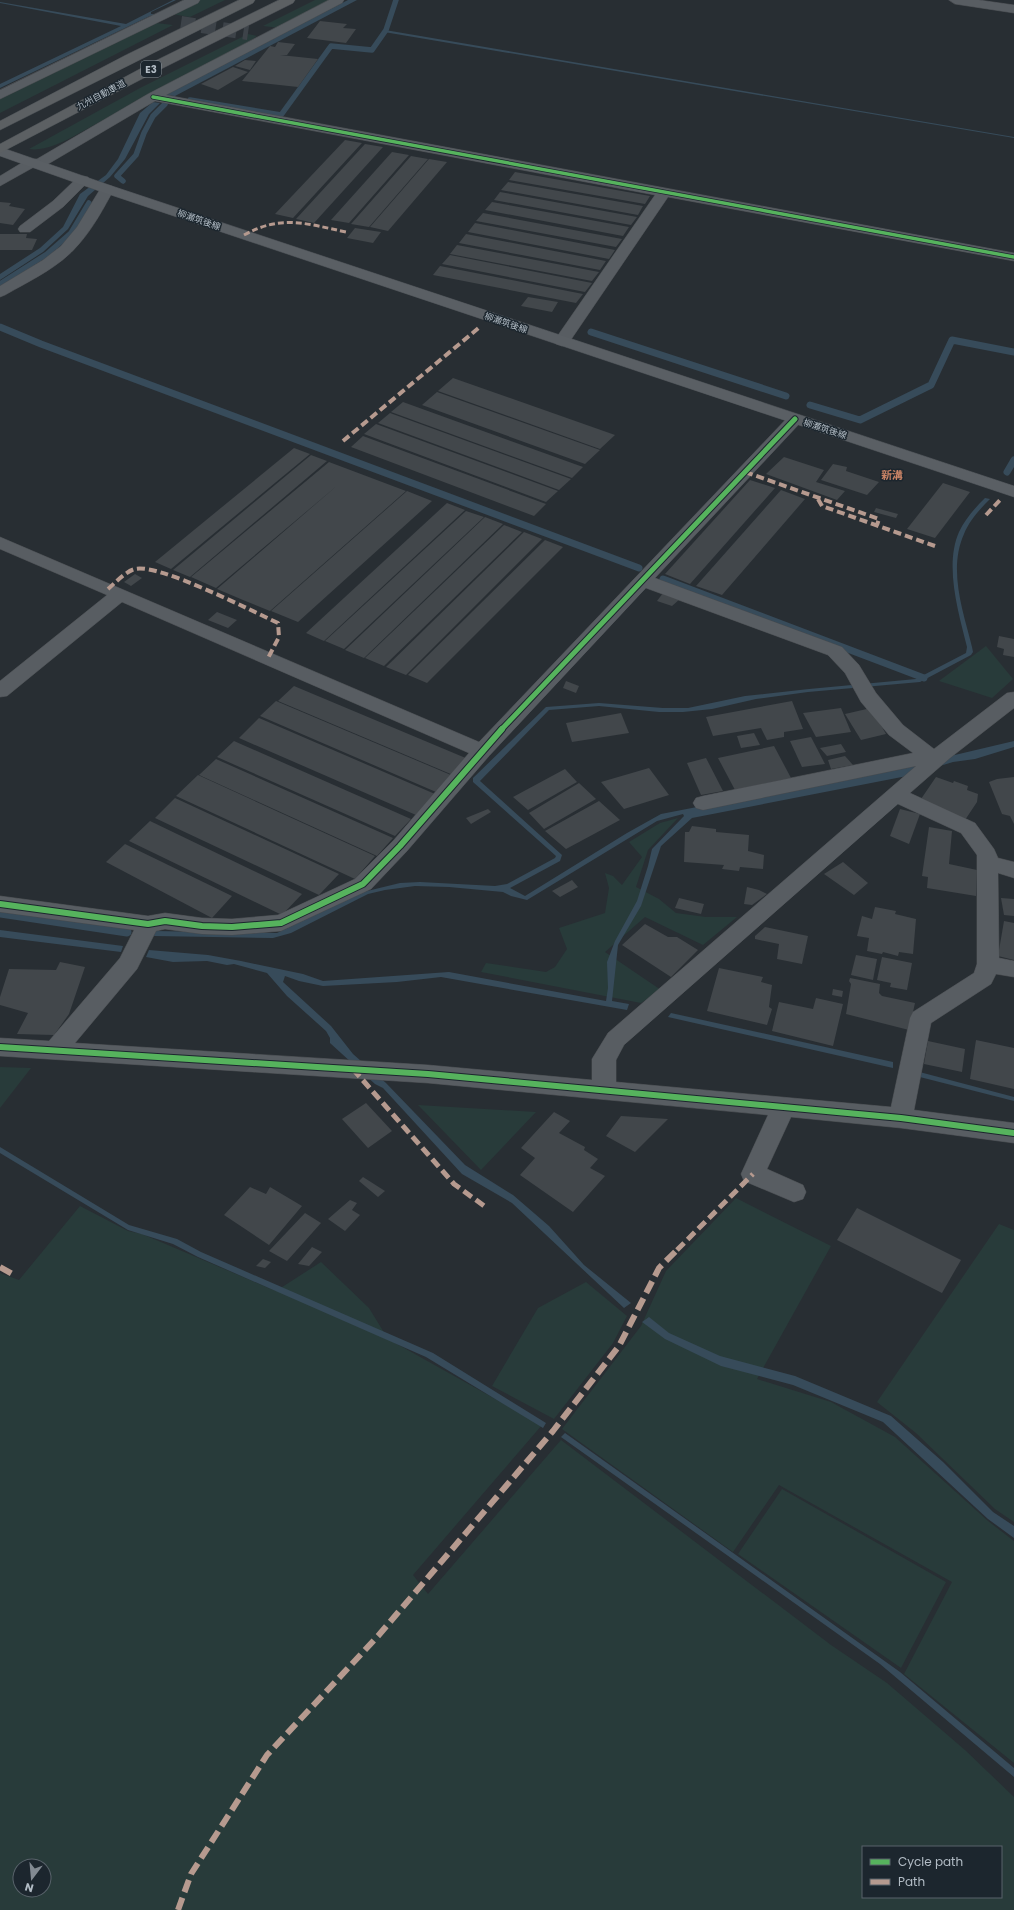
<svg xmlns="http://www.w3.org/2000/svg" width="1014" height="1910" font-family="Poppins,'Noto Sans JP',sans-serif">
<rect width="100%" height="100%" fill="#282e33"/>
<g fill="#283b3a" fill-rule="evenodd">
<path d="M 200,0 L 225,0 L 190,17 L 171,14 Z"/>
<path d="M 315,0 L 336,0 L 280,28 L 263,26 Z"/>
<path d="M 156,23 L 173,25 L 0,113 L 0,97 Z"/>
<path d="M 248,34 L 257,36 L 241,48 L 113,116 C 88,125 56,153 29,149 L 140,88 Z"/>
<path d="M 986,646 L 1013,679 L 992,698 L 939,681 Z"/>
<path d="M 678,818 L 648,850 L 636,887 L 659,899 L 676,913 L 706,917 L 737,917 L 703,945 L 645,917 L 605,952 L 661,990 L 641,1003 L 481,972 L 486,963 L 546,972 L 555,967 L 567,949 L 559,928 L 605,913 L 609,888 L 605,873 L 613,876 L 622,885 L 642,857 L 629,842 L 660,823 Z"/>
<path d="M 0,1067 L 31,1068 L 0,1108 Z"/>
<path d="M 418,1105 L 536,1112 L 481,1170 Z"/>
<path d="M 736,1198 L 831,1246 L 757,1379 L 831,1402 L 895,1437 L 988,1521 L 1014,1541 L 1014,1763 L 904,1674 L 952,1582 L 779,1485 L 733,1552 L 562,1429 L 641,1326 L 666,1271 Z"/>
<path d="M 80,1206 L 128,1231 L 142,1234 L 276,1291 L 321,1262 L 369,1308 L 388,1339 L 542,1425 L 413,1575 L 428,1594 L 561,1440 L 831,1645 L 887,1683 L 965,1750 L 1014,1797 L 1014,1910 L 0,1910 L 0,1273 L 19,1280 ZM 863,1847 L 1001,1847 L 1001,1897 L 863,1897 ZM 20,1866 L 44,1866 L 44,1890 L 20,1890 Z"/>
<path d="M 999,1224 L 1014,1230 L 1014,1522 L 995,1509 L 916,1433 L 877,1402 Z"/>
<path d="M 586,1282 L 627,1316 L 613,1343 L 554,1419 L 492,1386 L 538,1308 Z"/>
<path d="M 782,1489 L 946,1582 L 901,1668 L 738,1554 Z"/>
</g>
<g fill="#374b5a">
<path d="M 173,0 L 176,0 L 151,12 L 151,14 L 154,14 L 153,16 L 150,16 L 0,88 L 0,84 L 121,26 L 0,3 L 0,2 L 126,24 Z"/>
<path d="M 348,0 L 357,0 L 175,96 L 163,95 Z"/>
<path d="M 385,30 L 1014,137 L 1014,138 L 384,32 Z"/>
<path d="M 153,102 L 160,103 L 149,114 L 125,159 L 110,177 L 88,196 L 68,229 L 43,252 L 0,280 L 0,274 L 40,248 L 63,227 L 80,194 L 106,175 L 118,159 L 140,113 Z"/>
<path d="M 985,498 L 990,499 C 980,509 969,521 964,534 C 948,570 963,611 972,647 L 973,652 L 971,655 L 920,682 L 808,692 L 756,699 L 712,709 L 683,712 L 659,712 L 599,706 L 549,710 L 480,781 L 562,855 L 560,861 L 510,888 L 525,896 L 627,833 L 661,814 L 904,767 L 1014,741 L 1014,747 L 975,759 L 953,762 L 907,776 L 692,818 L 661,846 L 641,906 L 618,945 L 612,1001 L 629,1004 L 627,1010 L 441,977 L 397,982 L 323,986 L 299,981 L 285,976 L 283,982 L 331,1026 L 353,1054 L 386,1083 L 465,1165 L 513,1195 L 549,1226 L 584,1265 L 631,1303 L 624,1308 L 512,1203 L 462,1174 L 383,1088 L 375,1084 L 330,1043 L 330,1038 L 326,1031 L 287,996 L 267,973 L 234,964 L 227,965 L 207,961 L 173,962 L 146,957 L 149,950 L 208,955 L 241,961 L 303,974 L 323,981 L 449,972 L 606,1001 L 608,988 L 607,962 L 615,941 L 637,901 L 648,866 L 652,849 L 684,816 L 683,814 L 657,821 L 527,900 L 511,896 L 503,892 L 449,887 L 415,886 L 385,890 L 368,894 L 291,933 L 273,938 L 154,936 L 155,931 L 277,933 L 363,892 L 400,883 L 420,882 L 495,886 L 507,884 L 555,858 L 556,856 L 473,782 L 473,778 L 546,707 L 599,703 L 663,708 L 688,708 L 745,696 L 809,689 L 916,679 L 966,653 L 967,647 C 959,614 944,566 959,532 C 965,519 975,508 985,498 Z"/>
<path d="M 0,930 L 123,946 L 121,952 L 0,937 Z"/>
<path d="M 671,1013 L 893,1062 L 893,1068 L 668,1017 Z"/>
<path d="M 912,1070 L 1014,1097 L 1014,1101 L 912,1075 Z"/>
<path d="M 0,1147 L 129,1225 L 177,1239 L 201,1252 L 433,1353 L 546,1423 L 543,1428 L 426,1357 L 198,1257 L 173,1244 L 128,1230 L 0,1153 Z"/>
<path d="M 649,1317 L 669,1333 L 720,1356 L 795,1376 L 891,1416 L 943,1462 L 993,1512 L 1014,1526 L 1014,1538 L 988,1519 L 883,1422 L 793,1385 L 721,1366 L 665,1339 L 642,1322 Z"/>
<path d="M 565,1433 L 900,1672 L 1014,1768 L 1014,1777 L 880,1664 L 561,1437 Z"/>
</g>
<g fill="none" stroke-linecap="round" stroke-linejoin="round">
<g stroke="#374b5a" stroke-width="5.5">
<path d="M 190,100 L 281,115 L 331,46 L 372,50 L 386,30 L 396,0"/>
<path d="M 123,181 L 117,176 L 136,155 L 144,133 L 153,116 L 165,104"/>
<path d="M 0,284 L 47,254 L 71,233 L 89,203"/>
</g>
<g stroke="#374b5a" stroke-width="7">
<path d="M 0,327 L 41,344 L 639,568"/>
<path d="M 591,332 L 786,396"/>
<path d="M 810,405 L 860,420 L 931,385 L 952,340 L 1014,352"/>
<path d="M 1007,472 L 1014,460"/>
<path d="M 663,579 L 924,678"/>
</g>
<path stroke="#374b5a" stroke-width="9" d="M 0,913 L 127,932"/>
</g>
<g fill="#42474b">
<path d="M 320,21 L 347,24 L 343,28 L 356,29 L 346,43 L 307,38 Z"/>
<path d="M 278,42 L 295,44 L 287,55 L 280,55 L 318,59 L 298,87 L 242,81 L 270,46 L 275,47 Z"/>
<path d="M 245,60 L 256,61 L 250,70 L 235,66 Z"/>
<path d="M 233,67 L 248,72 L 218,90 L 201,84 Z"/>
<path d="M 345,140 L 362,143 L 293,218 L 275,214 Z"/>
<path d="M 365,144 L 383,147 L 314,223 L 296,219 Z"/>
<path d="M 392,152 L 409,155 L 349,223 L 331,220 Z"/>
<path d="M 411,156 L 428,159 L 369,227 L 351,224 Z"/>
<path d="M 429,159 L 447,162 L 388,231 L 370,227 Z"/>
<path d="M 515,172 L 650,196 L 645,204 L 509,180 Z"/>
<path d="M 508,182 L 643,206 L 638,215 L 501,190 Z"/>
<path d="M 500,192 L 637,217 L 631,225 L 494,200 Z"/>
<path d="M 0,202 L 11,203 L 9,206 L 25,209 L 13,225 L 0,223 Z"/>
<path d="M 492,202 L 629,227 L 623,236 L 485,210 Z"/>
<path d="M 483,213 L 622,239 L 616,247 L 476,221 Z"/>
<path d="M 475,223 L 615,250 L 609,259 L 468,232 Z"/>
<path d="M 355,228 L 381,232 L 373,243 L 347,238 Z"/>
<path d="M 0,234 L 27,234 L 26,238 L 37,239 L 32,250 L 0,250 Z"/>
<path d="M 466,234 L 606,261 L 600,270 L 459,243 Z"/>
<path d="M 457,245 L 599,272 L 592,281 L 450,254 Z"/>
<path d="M 450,255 L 592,283 L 585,292 L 442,264 Z"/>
<path d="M 440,266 L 583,294 L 576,303 L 433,275 Z"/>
<path d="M 528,297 L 558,302 L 552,312 L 521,306 Z"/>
<path d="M 453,378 L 615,435 L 600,449 L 438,391 Z"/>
<path d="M 437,392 L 600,450 L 585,464 L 422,405 Z"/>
<path d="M 403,402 L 583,467 L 572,478 L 391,412 Z"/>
<path d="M 390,413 L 571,479 L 559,490 L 378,423 Z"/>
<path d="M 376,424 L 558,491 L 546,502 L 364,434 Z"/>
<path d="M 363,436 L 546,504 L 534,516 L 351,447 Z"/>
<path d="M 294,448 L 310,454 L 171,569 L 155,562 Z"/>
<path d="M 311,455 L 327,461 L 190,577 L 173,570 Z"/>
<path d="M 784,457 L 824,470 L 816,482 L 845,491 L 837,500 L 766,474 Z"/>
<path d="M 329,462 L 406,491 L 270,611 L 243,600 L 357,501 L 243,600 L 217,589 L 339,484 L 216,588 L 191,577 Z"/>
<path d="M 833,464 L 847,467 L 846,471 L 879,482 L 867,495 L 821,480 Z"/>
<path d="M 750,480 L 775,488 L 690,584 L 665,574 Z"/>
<path d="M 943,483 L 970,492 L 935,538 L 907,529 Z"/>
<path d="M 781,490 L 805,499 L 722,595 L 696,586 Z"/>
<path d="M 407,491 L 432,501 L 298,622 L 271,611 Z"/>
<path d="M 447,503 L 465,510 L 324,641 L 306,633 Z"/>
<path d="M 876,508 L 898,514 L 896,518 L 874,512 Z"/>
<path d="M 466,511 L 484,517 L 344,649 L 325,641 Z"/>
<path d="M 485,517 L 503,524 L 364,658 L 345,650 Z"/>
<path d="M 504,525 L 522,532 L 384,666 L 365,658 Z"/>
<path d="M 524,532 L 542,539 L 406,675 L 386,667 Z"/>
<path d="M 545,540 L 563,547 L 427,683 L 408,675 Z"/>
<path d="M 135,574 L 142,578 L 131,586 L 124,582 Z"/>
<path d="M 663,593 L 680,599 L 672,606 L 657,601 Z"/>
<path d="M 217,612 L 237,620 L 228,628 L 208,620 Z"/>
<path d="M 999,636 L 1014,639 L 1014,657 L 1003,655 L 1004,649 L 997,647 Z"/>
<path d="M 566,681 L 579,686 L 576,693 L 563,688 Z"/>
<path d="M 294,686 L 468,759 L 453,775 L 278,701 Z"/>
<path d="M 276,701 L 451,775 L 436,792 L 260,716 Z"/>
<path d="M 792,701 L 803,729 L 784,732 L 784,737 L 767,740 L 761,728 L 713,736 L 706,717 Z"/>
<path d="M 841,708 L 851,732 L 816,737 L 803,713 Z"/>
<path d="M 871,708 L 886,734 L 861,740 L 845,714 Z"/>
<path d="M 621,713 L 629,733 L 572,742 L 566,723 Z"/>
<path d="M 259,718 L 435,794 L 416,815 L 239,738 Z"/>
<path d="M 754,733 L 760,745 L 741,748 L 737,736 Z"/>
<path d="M 811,737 L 825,764 L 802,767 L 790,741 Z"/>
<path d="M 234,741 L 411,819 L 395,836 L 217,757 Z"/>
<path d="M 841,744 L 846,752 L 827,756 L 820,748 Z"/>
<path d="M 774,746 L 791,778 L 735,790 L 718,758 Z"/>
<path d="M 845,756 L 853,765 L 831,769 L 828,760 Z"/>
<path d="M 706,758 L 723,791 L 701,795 L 687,763 Z"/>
<path d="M 216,759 L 393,838 L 377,856 L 199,775 Z"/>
<path d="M 649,768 L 669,795 L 624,809 L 601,782 Z"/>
<path d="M 565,769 L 577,782 L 528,810 L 513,797 Z"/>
<path d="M 198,775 L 375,856 L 355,879 L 176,796 Z"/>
<path d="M 936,777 L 953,783 L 954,781 L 968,786 L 967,790 L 978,794 L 977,802 L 965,820 L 921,799 Z"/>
<path d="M 1014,777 L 1014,824 L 1010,816 L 1002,814 L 989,782 L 997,779 Z"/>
<path d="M 579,783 L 596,799 L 544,829 L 529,813 Z"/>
<path d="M 175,798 L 339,874 L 319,895 L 155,818 Z"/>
<path d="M 599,801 L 620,820 L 566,849 L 545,831 Z"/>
<path d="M 488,809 L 491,812 L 471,824 L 466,818 Z"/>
<path d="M 900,809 L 920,814 L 909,844 L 890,836 Z"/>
<path d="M 150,821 L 302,894 L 282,915 L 129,841 Z"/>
<path d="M 692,826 L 716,829 L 716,832 L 749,835 L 748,851 L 764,855 L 763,869 L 740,867 L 739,871 L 722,869 L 724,865 L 684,862 L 685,832 L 689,832 Z"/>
<path d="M 929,827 L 952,831 L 949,864 L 977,870 L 976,896 L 927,888 L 928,877 L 922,876 Z"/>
<path d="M 125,844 L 232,896 L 212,918 L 106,862 Z"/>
<path d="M 843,862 L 868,883 L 854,895 L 824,874 Z"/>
<path d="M 572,880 L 578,887 L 560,897 L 552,891 Z"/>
<path d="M 747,887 L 759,890 L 767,894 L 752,905 L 744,904 Z"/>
<path d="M 679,898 L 704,904 L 701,914 L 675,908 Z"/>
<path d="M 1001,898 L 1014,899 L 1014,916 L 1004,915 Z"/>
<path d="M 875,907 L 896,911 L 895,914 L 916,919 L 913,954 L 899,952 L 898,956 L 883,952 L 882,954 L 867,951 L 869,938 L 857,936 L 862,916 L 872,919 Z"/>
<path d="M 1004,921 L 1014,923 L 1014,960 L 998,956 Z"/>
<path d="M 645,924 L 668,937 L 677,937 L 698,950 L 671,977 L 622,945 Z"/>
<path d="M 765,927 L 808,936 L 802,964 L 777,959 L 779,944 L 755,939 L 755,936 Z"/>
<path d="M 856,955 L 877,959 L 873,980 L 851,975 Z"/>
<path d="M 882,957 L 912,963 L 907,990 L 890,987 L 891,983 L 877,980 Z"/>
<path d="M 60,962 L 85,967 L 69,1014 L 54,1035 L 17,1034 L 28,1013 L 0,1005 L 0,997 L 9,969 L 56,970 Z"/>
<path d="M 719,968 L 763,977 L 761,982 L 772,985 L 769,1007 L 772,1009 L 767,1025 L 707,1011 Z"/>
<path d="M 850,978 L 880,984 L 879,993 L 882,996 L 915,1003 L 909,1030 L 846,1014 L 851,984 L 849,981 Z"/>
<path d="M 833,989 L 843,991 L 842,997 L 832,995 Z"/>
<path d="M 816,998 L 843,1004 L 833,1046 L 772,1031 L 779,1002 L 813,1009 Z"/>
<path d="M 976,1040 L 1014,1048 L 1014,1089 L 970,1079 Z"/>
<path d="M 928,1041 L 965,1049 L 962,1072 L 924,1064 Z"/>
<path d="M 366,1103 L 392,1131 L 368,1148 L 342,1119 Z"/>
<path d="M 554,1112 L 570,1121 L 559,1133 L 585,1147 L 584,1150 L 598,1159 L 590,1168 L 605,1176 L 573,1212 L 520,1175 L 535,1158 L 521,1148 Z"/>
<path d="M 621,1116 L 668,1119 L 635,1152 L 606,1136 Z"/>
<path d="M 363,1177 L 385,1191 L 378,1197 L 359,1181 Z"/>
<path d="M 250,1187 L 266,1194 L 270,1187 L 302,1206 L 269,1245 L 224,1215 Z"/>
<path d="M 350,1200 L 357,1203 L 352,1210 L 360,1215 L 345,1231 L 328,1219 Z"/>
<path d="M 857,1208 L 961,1260 L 942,1293 L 837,1240 Z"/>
<path d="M 305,1213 L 321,1223 L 287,1261 L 269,1251 Z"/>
<path d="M 312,1247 L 322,1252 L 309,1266 L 298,1264 Z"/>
<path d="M 263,1259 L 271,1262 L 265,1268 L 256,1266 Z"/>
</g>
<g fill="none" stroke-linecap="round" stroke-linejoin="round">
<path stroke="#3d4349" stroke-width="14" stroke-dasharray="14 7" stroke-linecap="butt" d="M 181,23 L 248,33"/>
<defs>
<g id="minor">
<path d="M 184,0 L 200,0 L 198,3 L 0,99 L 0,90 Z"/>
<path d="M 329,0 L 344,0 L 342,3 L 166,95 L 1014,253 L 1014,261 L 668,197 L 568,344 L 562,346 L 556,344 L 554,341 L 655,195 L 155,101 L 43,167 L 34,167 L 0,186 L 0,176 L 28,159 L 37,159 L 148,94 Z"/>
<path d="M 949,0 L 979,0 L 1014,5 L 1014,13 L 955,4 Z"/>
<path d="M 83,176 L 88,177 L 90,180 L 63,207 L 30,232 L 20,232 L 18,229 L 20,226 L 53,201 L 78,177 Z"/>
<path d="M 107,185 L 112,186 L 114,189 C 104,208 93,228 79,244 C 60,267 31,280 5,295 L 0,297 L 0,286 L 43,260 L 61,246 L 77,227 L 102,186 Z"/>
<path d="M 795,414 L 801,416 L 803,419 L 801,422 L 655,578 L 842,647 L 859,665 L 876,693 L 903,725 L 934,749 L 1007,693 L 1014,692 L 1014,708 L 950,758 L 910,793 L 975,823 L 994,849 L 998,858 L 1014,862 L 1014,878 L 998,873 L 999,958 L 1014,961 L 1014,977 L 996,974 L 991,984 L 931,1023 L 914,1110 L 1014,1123 L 1014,1143 L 901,1128 L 791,1117 L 767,1169 L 803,1185 L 806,1192 L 803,1199 L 794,1202 L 744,1181 L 741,1174 L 768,1115 L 428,1083 L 0,1056 L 0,1038 L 49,1041 L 120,958 L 134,930 L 0,912 L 0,896 L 148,916 L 165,913 L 202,918 L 232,919 L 278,915 L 355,879 L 393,841 L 469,753 L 122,602 L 7,696 L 0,697 L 0,681 L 107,595 L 0,549 L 0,537 L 479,742 L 789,416 ZM 646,588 L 828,655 L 845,673 L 861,702 L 889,735 L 913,753 L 703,796 L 696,798 L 693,803 L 696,808 L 703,810 L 916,766 L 608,1033 L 592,1059 L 592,1080 L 428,1065 L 75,1043 L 137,969 L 156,931 L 165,929 L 202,934 L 232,935 L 281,931 L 371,889 L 407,851 L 489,756 ZM 898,804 L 961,833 L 977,855 L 977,964 L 974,973 L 913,1012 L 910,1018 L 891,1107 L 616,1082 L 616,1060 L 624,1045 Z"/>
</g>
<path id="major" d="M 0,147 L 112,186 L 1014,486 L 1014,497 L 102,192 L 0,156 Z"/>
<g id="highway">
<path d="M 239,0 L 255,0 L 253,3 L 0,130 L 0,121 L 126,55 Z"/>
<path d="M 279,0 L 295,0 L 293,3 L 161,69 L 0,153 L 0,144 L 151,63 Z"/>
</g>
</defs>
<use href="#minor" stroke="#464a4e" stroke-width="1"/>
<use href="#major" stroke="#464b50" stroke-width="1"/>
<use href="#highway" stroke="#454a4f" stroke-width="1"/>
<use href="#minor" fill="#585d62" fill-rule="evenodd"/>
<use href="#major" fill="#5a5f64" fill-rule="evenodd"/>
<use href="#highway" fill="#5c6063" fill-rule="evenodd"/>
<path stroke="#b69a8f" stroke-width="3" stroke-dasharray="6 3" stroke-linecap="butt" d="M 244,235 C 282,214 307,224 346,232"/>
<g stroke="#b69a8f" stroke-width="4" stroke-dasharray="8 4" stroke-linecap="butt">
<path d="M 343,441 L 481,326"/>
<path d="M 745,472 L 879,519 L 877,525"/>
<path d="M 818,499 L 822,506 L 935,546"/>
<path d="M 986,515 L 1001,499"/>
<path d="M 108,589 C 115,583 126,571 135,569 C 158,563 252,611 278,623 L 279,637 L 268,658"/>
</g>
<g stroke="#b69a8f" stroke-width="5" stroke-dasharray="10 5" stroke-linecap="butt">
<path d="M 353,1069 L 454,1184 L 487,1208"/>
<path d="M 677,1250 L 753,1174"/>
</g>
<g stroke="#b69a8f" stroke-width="6" stroke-dasharray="13 6" stroke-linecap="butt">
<path d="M 0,1267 L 14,1275"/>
<path d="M 178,1910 L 191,1874 L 267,1755 L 378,1636 L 553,1431 L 619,1346 L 659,1268 L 678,1249"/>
</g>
<defs>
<path id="cycleway-far2" d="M 153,97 L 1014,257"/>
<path id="cycleway-far1" d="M 501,730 L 795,419"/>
<g id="cycleway">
<path d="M 0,904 L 148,924 L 165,921 L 202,926 L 232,927 L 281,923 L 363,884 L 400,846 L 502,729"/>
<path d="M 0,1047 L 428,1074 L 901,1118 L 1014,1133"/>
</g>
</defs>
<use href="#cycleway-far2" stroke="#1c262e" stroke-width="5"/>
<use href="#cycleway-far1" stroke="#1c262e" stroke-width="7"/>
<use href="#cycleway" stroke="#1c262e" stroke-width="8"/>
<use href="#cycleway-far2" stroke="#56b35d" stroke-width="3.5"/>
<use href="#cycleway-far1" stroke="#56b35d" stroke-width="5"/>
<use href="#cycleway" stroke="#56b35d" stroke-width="6"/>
</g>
<g text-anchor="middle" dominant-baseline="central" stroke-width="3" stroke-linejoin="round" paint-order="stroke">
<g font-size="9" fill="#b2bcc5" stroke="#1c262e">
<text transform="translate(101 95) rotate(-28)">九州自動車道</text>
<text transform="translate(199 220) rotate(19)">柳瀬筑後線</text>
<text transform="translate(506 323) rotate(19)">柳瀬筑後線</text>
<text transform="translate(825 429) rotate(18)">柳瀬筑後線</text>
</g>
<rect fill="#1c262e" stroke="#858f98" stroke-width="1" x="141" y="61" width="20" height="16" rx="3"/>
<g font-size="10" font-weight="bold" fill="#b2bcc5">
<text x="151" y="69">E3</text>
</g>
<g font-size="11" font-weight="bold" fill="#cb8567" stroke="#1c262e">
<text x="892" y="475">新溝</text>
</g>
</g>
<rect x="862" y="1846" width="140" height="52" fill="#1c262e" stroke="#58626a"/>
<rect x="870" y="1859" width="20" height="6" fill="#56b35d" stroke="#58626a"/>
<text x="898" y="1866" font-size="12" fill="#b2bcc5">Cycle path</text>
<rect x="870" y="1879" width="20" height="6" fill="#b69a8f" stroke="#58626a"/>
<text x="898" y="1886" font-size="12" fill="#b2bcc5">Path</text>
<g transform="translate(32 1878) rotate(196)"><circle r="19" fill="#1c262e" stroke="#58626a"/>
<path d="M0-3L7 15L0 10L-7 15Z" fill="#828a92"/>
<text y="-6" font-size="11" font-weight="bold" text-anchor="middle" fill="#b2bcc5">N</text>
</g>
</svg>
